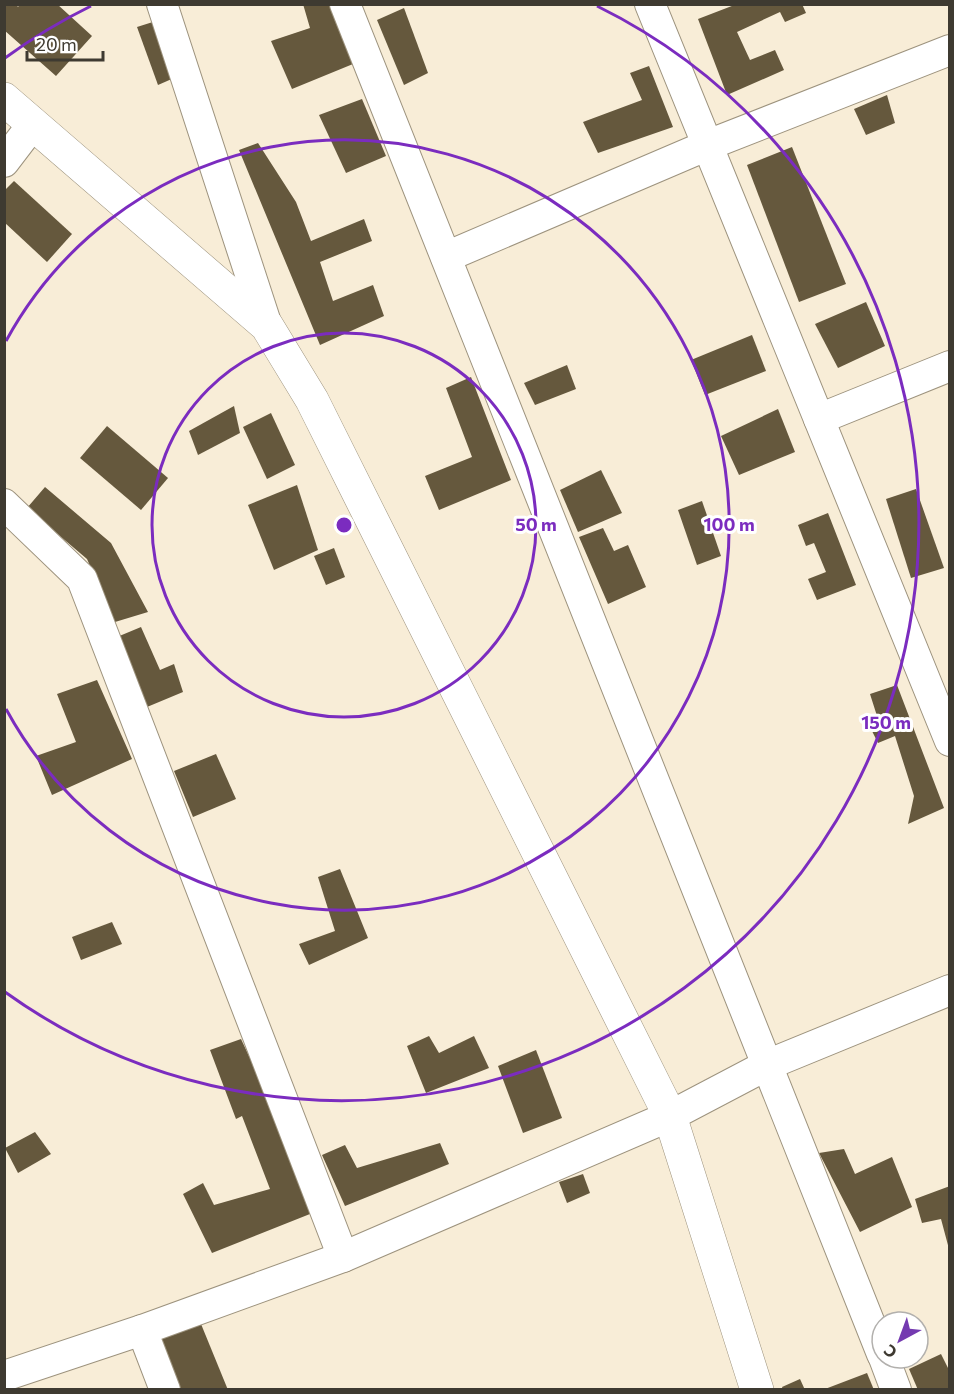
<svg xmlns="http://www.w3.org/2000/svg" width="954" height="1394" font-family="Commissioner,sans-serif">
<rect width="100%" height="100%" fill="#f8edd7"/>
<g fill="#65583d">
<path d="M 4,4 L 16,4 L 18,7 L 20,4 L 57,4 L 92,36 L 56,76 L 4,30 Z"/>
<path d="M 303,4 L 330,4 L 353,64 L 292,89 L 271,41 L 310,28 Z"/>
<path d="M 737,4 L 802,4 L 806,13 L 785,22 L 780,12 L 737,32 L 750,60 L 775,50 L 784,70 L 727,95 L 698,19 Z"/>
<path d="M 404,8 L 428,73 L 404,85 L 377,20 Z"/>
<path d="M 156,21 L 174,78 L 158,85 L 137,27 Z"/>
<path d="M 649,66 L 673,127 L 598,153 L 583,122 L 642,100 L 630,73 Z"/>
<path d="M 887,95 L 895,123 L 866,135 L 854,109 Z"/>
<path d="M 362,99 L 386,156 L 346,173 L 319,115 Z"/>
<path d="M 258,143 L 296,202 L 311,241 L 364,219 L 372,241 L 320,262 L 333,301 L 373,285 L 384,316 L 320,345 L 239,150 Z"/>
<path d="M 792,147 L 846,284 L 799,302 L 747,165 Z"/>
<path d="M 14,181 L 72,234 L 47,262 L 4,222 L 4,191 Z"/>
<path d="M 866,302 L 885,346 L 838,368 L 815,324 Z"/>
<path d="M 752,335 L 766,371 L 705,395 L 691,360 Z"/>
<path d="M 567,365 L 576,389 L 535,405 L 524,383 Z"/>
<path d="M 471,377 L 511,480 L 439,510 L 425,476 L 472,457 L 446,388 Z"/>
<path d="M 234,406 L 240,433 L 198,455 L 189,431 Z"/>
<path d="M 778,409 L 795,452 L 739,475 L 721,436 Z"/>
<path d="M 271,413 L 295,465 L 267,479 L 243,427 Z"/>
<path d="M 107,426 L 168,478 L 141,510 L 80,458 Z"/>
<path d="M 601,470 L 622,513 L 578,532 L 560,490 Z"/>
<path d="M 297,485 L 318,550 L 274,570 L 248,505 Z"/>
<path d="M 45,487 L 111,543 L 148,612 L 115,622 L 87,559 L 27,508 Z"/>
<path d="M 916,489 L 944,568 L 911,578 L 886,499 Z"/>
<path d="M 702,501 L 721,556 L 697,565 L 678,510 Z"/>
<path d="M 828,513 L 856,585 L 817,600 L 808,579 L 826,572 L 814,543 L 806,546 L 798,525 Z"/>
<path d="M 603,528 L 614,551 L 628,545 L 646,587 L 608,604 L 579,537 Z"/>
<path d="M 334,548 L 345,577 L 326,585 L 314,556 Z"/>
<path d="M 141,627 L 160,670 L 174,664 L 183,692 L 147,707 L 117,637 Z"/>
<path d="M 97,680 L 132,759 L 52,795 L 36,756 L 76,742 L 57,694 Z"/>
<path d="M 897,685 L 944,808 L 908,824 L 914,796 L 895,736 L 878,743 L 867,721 L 877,716 L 870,694 Z"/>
<path d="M 216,754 L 236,799 L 193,817 L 174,771 Z"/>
<path d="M 340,869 L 368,938 L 309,965 L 299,944 L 335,931 L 318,877 Z"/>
<path d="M 112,922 L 122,944 L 81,960 L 72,937 Z"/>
<path d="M 429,1036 L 439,1053 L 474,1036 L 489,1068 L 426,1093 L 407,1046 Z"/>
<path d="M 241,1039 L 271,1103 L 315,1212 L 212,1253 L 183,1194 L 203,1183 L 214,1205 L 270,1189 L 242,1116 L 236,1119 L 210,1050 Z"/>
<path d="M 536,1050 L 562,1118 L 523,1133 L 498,1066 Z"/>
<path d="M 35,1132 L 51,1154 L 18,1173 L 5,1148 Z"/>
<path d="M 440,1143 L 449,1164 L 345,1206 L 322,1155 L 345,1145 L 357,1168 Z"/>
<path d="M 844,1149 L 855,1174 L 892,1157 L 912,1207 L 860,1232 L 819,1153 Z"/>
<path d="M 583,1174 L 590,1193 L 567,1203 L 559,1182 Z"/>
<path d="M 950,1186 L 950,1249 L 949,1249 L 941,1219 L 922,1223 L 915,1199 Z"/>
<path d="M 201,1324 L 228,1390 L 171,1390 L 152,1342 Z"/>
<path d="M 941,1354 L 950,1372 L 950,1390 L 918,1390 L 909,1369 Z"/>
<path d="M 867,1373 L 874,1390 L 825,1390 L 825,1389 Z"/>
<path d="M 800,1379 L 805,1390 L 783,1390 L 782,1387 Z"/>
</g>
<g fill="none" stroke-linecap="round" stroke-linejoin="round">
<defs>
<g id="minor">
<path d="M 162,4 L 267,326"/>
<path d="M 345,4 L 882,1354"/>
<path d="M 650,4 L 950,741"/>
<path d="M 4,162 L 33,124"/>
<path d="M 446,257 L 708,145 L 950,50"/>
<path d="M 819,419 L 950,366"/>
<path d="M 4,504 L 82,579 L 343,1257"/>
<path d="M 142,1330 L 165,1390"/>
<path d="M 884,1358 L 896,1390"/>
<path d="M 4,1376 L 142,1330 L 343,1257 L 670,1116 L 767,1065 L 950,990"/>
</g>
<path id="tertiary" d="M 4,99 L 267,326 L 312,400 L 670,1116 L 757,1390"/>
</defs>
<use href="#minor" stroke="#9d937e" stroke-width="32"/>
<use href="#tertiary" stroke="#9d937e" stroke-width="34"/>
<use href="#minor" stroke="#fff" stroke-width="30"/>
<use href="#tertiary" stroke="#fff" stroke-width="33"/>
</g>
<g fill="none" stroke="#7b2cbf" stroke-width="3">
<circle cx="344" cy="525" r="192"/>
<path d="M6 341A385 385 0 1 1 6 709"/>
<path d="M5 58A577 577 0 0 1 91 6M597 6A577 577 0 1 1 5 992"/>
</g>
<circle cx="344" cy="525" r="9" fill="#7b2cbf" stroke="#fff" stroke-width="3"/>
<g font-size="18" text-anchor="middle" font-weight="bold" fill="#7b2cbf" stroke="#fff" stroke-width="6" stroke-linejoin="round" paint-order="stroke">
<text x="536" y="531">50 m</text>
<text x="729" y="531">100 m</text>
<text x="886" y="729">150 m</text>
</g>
<rect width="954" height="1394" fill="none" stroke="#3e3a31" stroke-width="12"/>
<g transform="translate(900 1340) rotate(221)"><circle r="28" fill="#ffffff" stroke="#b2b0ad" stroke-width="1.5"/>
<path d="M0-4.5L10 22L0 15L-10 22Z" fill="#743ab0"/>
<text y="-9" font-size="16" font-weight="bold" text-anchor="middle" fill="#3e3a31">С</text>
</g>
<path d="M27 51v9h76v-9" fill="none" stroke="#3e3a31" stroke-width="3"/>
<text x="36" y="51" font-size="18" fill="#3e3a31" stroke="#ffffff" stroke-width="4.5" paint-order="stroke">20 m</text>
</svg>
